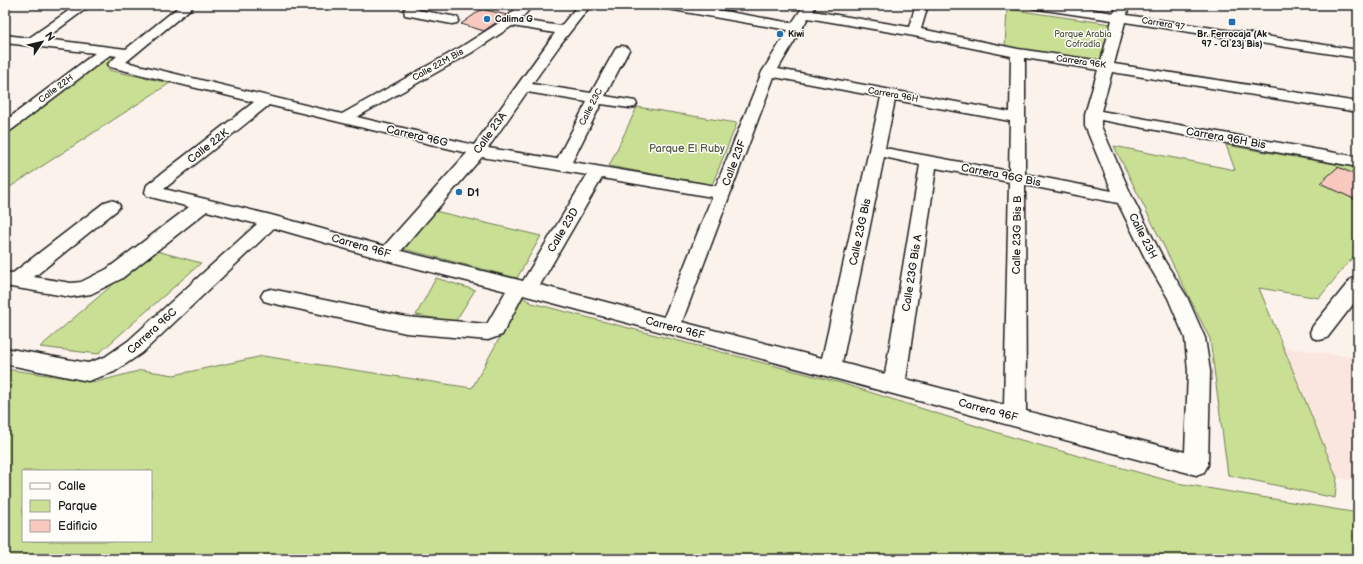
<svg xmlns="http://www.w3.org/2000/svg" width="1363" height="564" font-family="'Balsamiq Sans',sans-serif">
<rect width="100%" height="100%" fill="#fcf2ec"/>
<filter id="ink" filterUnits="userSpaceOnUse"><feTurbulence type="fractalNoise" baseFrequency=".025" numOctaves="2"/><feDisplacementMap in="SourceGraphic" scale="8" xChannelSelector="R" yChannelSelector="G"/><feConvolveMatrix kernelMatrix="1 2 1 2 8 2 1 2 1" color-interpolation-filters="sRGB"/></filter>
<g filter="url(#ink)">
<path fill="#fbe6df" d="M 1283,347 L 1358,358 L 1358,481 L 1337,478 Z"/>
<g fill="#c8df94" stroke="#727e58" fill-rule="evenodd">
<path d="M 1007,9 L 1111,24 L 1102,62 L 1005,47 Z"/>
<path d="M 106,56 L 117,58 L 108,70 L 170,83 L 7,189 L 5,188 L 5,133 Z"/>
<path d="M 637,107 L 737,123 L 712,185 L 609,166 Z"/>
<path d="M 1226,145 L 1358,168 L 1358,251 L 1319,298 L 1259,288 L 1337,478 L 1335,498 L 1228,475 L 1210,339 L 1114,146 L 1235,170 Z"/>
<path d="M 435,211 L 541,236 L 517,278 L 404,249 Z"/>
<path d="M 153,250 L 201,263 L 98,354 L 40,347 Z"/>
<path d="M 436,278 L 475,290 L 455,322 L 416,315 Z"/>
<path d="M 522,297 L 532,303 L 841,383 L 1021,440 L 1177,483 L 1358,513 L 1358,559 L 5,559 L 5,369 L 96,382 L 142,370 L 174,375 L 263,356 L 472,388 ZM 23,471 L 151,471 L 151,541 L 23,541 Z"/>
</g>
<g fill="#f9c9c0" stroke="#1c1c1c">
<path d="M 482,9 L 507,15 L 484,31 L 461,24 Z"/>
<path d="M 1338,167 L 1358,176 L 1358,201 L 1320,183 Z"/>
</g>
<g fill="none" stroke-linecap="round" stroke-linejoin="round">
<defs>
<g id="minor">
<path d="M 77,5 L 91,5 L 45,39 L 126,49 L 181,5 L 195,5 L 126,62 L 342,114 L 461,47 L 505,19 L 520,5 L 533,5 L 520,20 L 561,26 L 578,5 L 591,5 L 562,42 L 532,84 L 591,93 L 615,50 L 617,47 L 622,46 L 627,47 L 629,50 L 605,96 L 635,101 L 637,104 L 635,107 L 630,108 L 601,104 L 572,162 L 716,186 L 762,72 L 788,30 L 668,9 L 663,8 L 662,5 L 689,5 L 792,23 L 804,5 L 816,5 L 813,11 L 909,27 L 916,5 L 928,5 L 921,29 L 1018,49 L 1101,61 L 1112,20 L 1038,9 L 1033,8 L 1032,5 L 1063,5 L 1114,13 L 1117,6 L 1127,6 L 1128,9 L 1127,15 L 1358,50 L 1358,58 L 1125,22 L 1114,64 L 1358,102 L 1358,112 L 1112,72 L 1101,111 L 1358,157 L 1358,167 L 1101,120 L 1101,126 L 1133,199 L 1164,260 L 1187,297 L 1205,338 L 1210,371 L 1208,465 L 1204,472 L 1196,475 L 523,295 L 502,335 L 488,340 L 406,333 L 271,303 L 264,301 L 261,296 L 264,291 L 271,289 L 406,317 L 487,324 L 506,291 L 388,261 L 274,228 L 142,353 L 114,372 L 88,381 L 5,364 L 5,348 L 88,363 L 105,357 L 128,341 L 257,224 L 207,211 L 121,279 L 91,294 L 71,297 L 5,286 L 5,272 L 13,273 L 105,202 L 111,200 L 117,202 L 120,206 L 117,210 L 34,277 L 71,283 L 81,282 L 107,269 L 189,207 L 147,196 L 145,192 L 147,185 L 254,102 L 110,67 L 108,64 L 117,56 L 110,55 L 10,131 L 5,133 L 5,121 L 95,53 L 5,43 L 5,35 L 29,38 ZM 808,18 L 914,36 L 1011,56 L 1010,112 L 778,69 ZM 512,26 L 555,33 L 474,145 L 357,117 L 471,53 ZM 1025,58 L 1098,70 L 1085,114 L 1085,126 L 1112,191 L 1025,174 ZM 774,77 L 881,97 L 822,358 L 682,322 ZM 527,92 L 587,102 L 557,159 L 488,148 ZM 895,100 L 1010,121 L 1009,171 L 885,148 ZM 269,105 L 467,153 L 384,246 L 271,215 L 164,189 ZM 482,157 L 587,175 L 523,281 L 401,251 ZM 884,157 L 920,165 L 885,374 L 842,363 ZM 936,168 L 1009,182 L 1004,405 L 906,379 ZM 602,178 L 712,197 L 664,317 L 540,285 ZM 1025,185 L 1118,203 L 1147,262 L 1168,298 L 1185,338 L 1188,371 L 1185,452 L 1026,411 Z"/>
<path d="M 408,5 L 421,5 L 418,10 L 457,17 L 459,20 L 457,23 L 452,24 L 405,15 L 404,10 Z"/>
<path d="M 1358,277 L 1358,298 L 1327,338 L 1320,340 L 1313,338 L 1310,332 L 1313,326 L 1351,279 Z"/>
</g>
</defs>
<use href="#minor" stroke="#1c1c1c" stroke-width="3"/>
<use href="#minor" fill="#fdfcf7" fill-rule="evenodd"/>
</g>
</g>
<g fill="#1f6fb2" stroke="#fdfcf7" stroke-width="1.5">
<circle cx="487" cy="19" r="4"/>
<rect x="1228" y="18" width="8" height="8" rx="2"/>
<circle cx="780" cy="34" r="4"/>
<circle cx="459" cy="192" r="4"/>
</g>
<g text-anchor="middle" dominant-baseline="central" stroke-width="3" stroke-linejoin="round" paint-order="stroke">
<g font-size="9" font-weight="bold" fill="#1c1c1c" stroke="#fdfcf7" text-anchor="start">
<text x="495" y="19">Calima G</text>
<text x="788" y="34">Kiwi</text>
<text x="1232" y="34" text-anchor="middle">Br. Ferrocaja (Ak<tspan x="1232" dy="10">97 - Cl 23j Bis)</tspan></text>
</g>
<g font-size="9" fill="#1c1c1c" stroke="#fdfcf7">
<text transform="translate(1163 24) rotate(9)">Carrera 97</text>
<text transform="translate(1081 62) rotate(8)">Carrera 96K</text>
<text transform="translate(438 65) rotate(-29)">Calle 22M Bis</text>
<text transform="translate(56 89) rotate(-37)">Calle 22H</text>
<text transform="translate(893 95) rotate(10)">Carrera 96H</text>
<text transform="translate(591 107) rotate(-63)">Calle 23C</text>
</g>
<g font-size="9" fill="#505640" stroke="#fdfcf7">
<text x="1083" y="34">Parque Arabia<tspan x="1083" dy="10">Cofradía</tspan></text>
</g>
<g font-size="11" fill="#1c1c1c" stroke="#fdfcf7">
<text transform="translate(490 133) rotate(-54)">Calle 23A</text>
<text transform="translate(417 136) rotate(13)">Carrera 96G</text>
<text transform="translate(1226 138) rotate(10)">Carrera 96H Bis</text>
<text transform="translate(208 146) rotate(-38)">Calle 22K</text>
<text transform="translate(734 163) rotate(-69)">Calle 23F</text>
<text transform="translate(1001 175) rotate(11)">Carrera 96G Bis</text>
<text transform="translate(563 230) rotate(-59)">Calle 23D</text>
<text transform="translate(860 232) rotate(-78)">Calle 23G Bis</text>
<text transform="translate(1017 235) rotate(-89)">Calle 23G Bis B</text>
<text transform="translate(1143 236) rotate(63)">Calle 23H</text>
<text transform="translate(361 246) rotate(16)">Carrera 96F</text>
<text transform="translate(912 273) rotate(-81)">Calle 23G Bis A</text>
<text transform="translate(675 328) rotate(15)">Carrera 96F</text>
<text transform="translate(152 331) rotate(-42)">Carrera 96C</text>
<text transform="translate(988 410) rotate(15)">Carrera 96F</text>
</g>
<g font-size="11" fill="#505640" stroke="#fdfcf7">
<text x="687" y="148">Parque El Ruby</text>
</g>
<g font-size="11" font-weight="bold" fill="#1c1c1c" stroke="#fdfcf7" text-anchor="start">
<text x="467" y="192">D1</text>
</g>
</g>
<rect width="1363" height="564" fill="none" stroke="#fdfcf7" stroke-width="20"/>
<rect x="10" y="10" width="1343" height="544" fill="none" stroke="#1c1c1c" stroke-width="1.5" filter="url(#ink)"/>
<rect x="22" y="470" width="130" height="72" fill="#fdfcf7" stroke="#a3a29f"/>
<rect x="30" y="483" width="20" height="6" fill="#fdfcf7" stroke="#a3a29f"/>
<text x="58" y="490" font-size="12" fill="#1c1c1c">Calle</text>
<rect x="30" y="500" width="20" height="12" fill="#c8df94" stroke="#a3a29f"/>
<text x="58" y="510" font-size="12" fill="#1c1c1c">Parque</text>
<rect x="30" y="520" width="20" height="12" fill="#f9c9c0" stroke="#a3a29f"/>
<text x="58" y="530" font-size="12" fill="#1c1c1c">Edificio</text>
<g transform="translate(42 42) rotate(55)" stroke="#fdfcf7" stroke-width="3" paint-order="stroke">
<path d="M0-3L7 15L0 10L-7 15Z" fill="#1c1c1c"/>
<text y="-6" font-size="11" font-weight="bold" text-anchor="middle" fill="#1c1c1c">N</text>
</g>
</svg>
